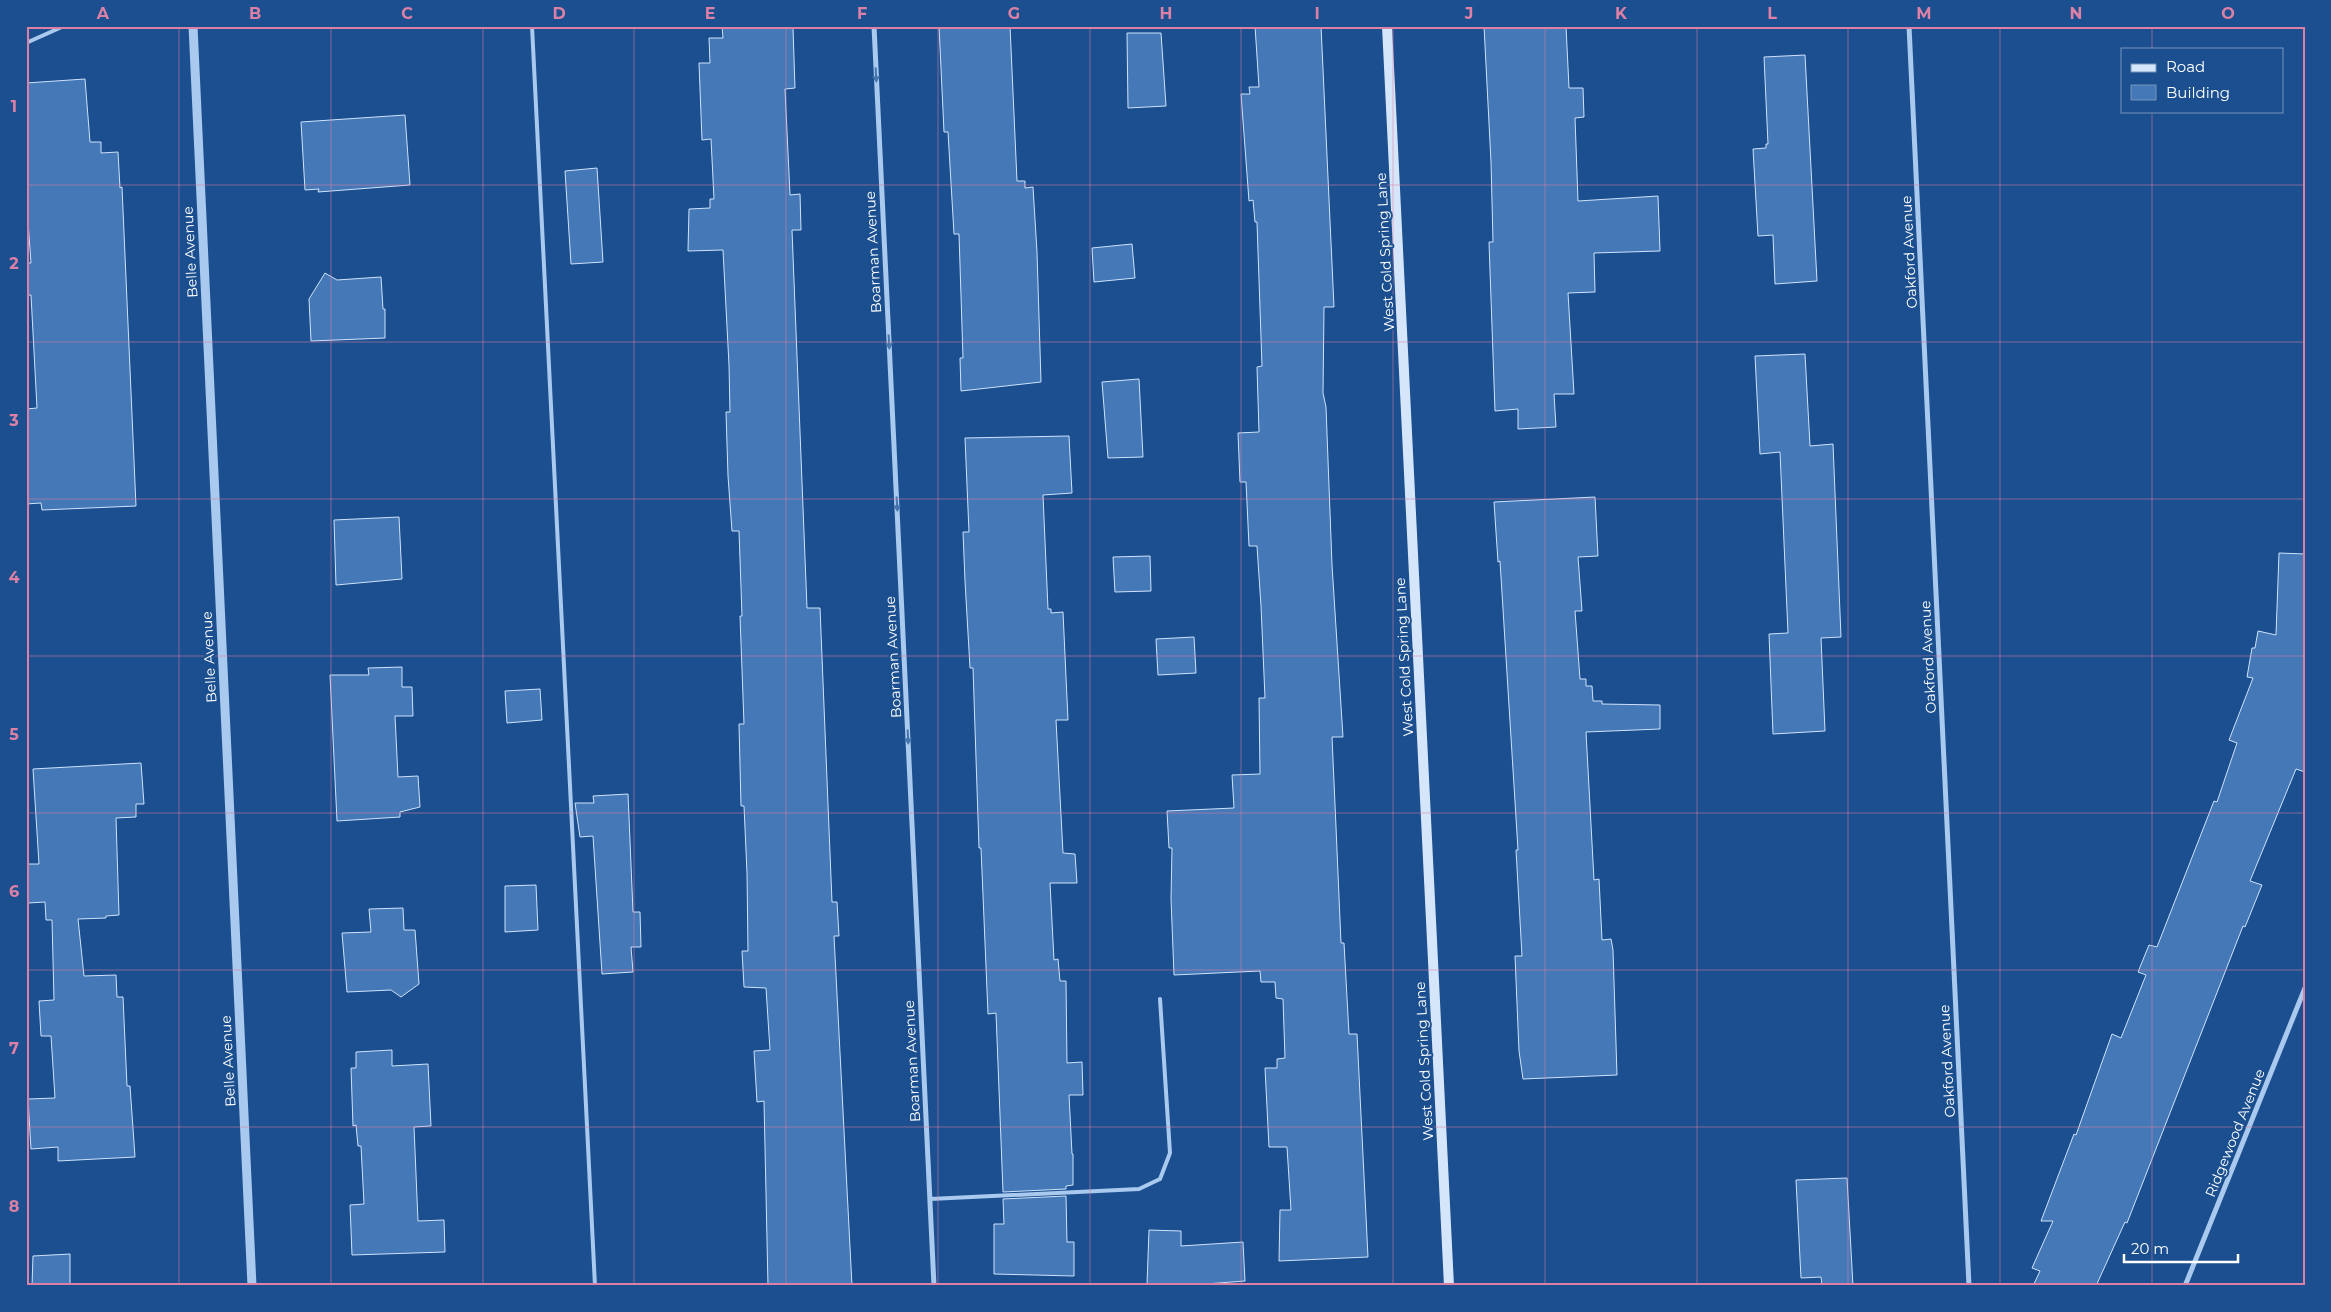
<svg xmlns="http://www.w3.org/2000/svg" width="2331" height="1312" font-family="Montserrat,sans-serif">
<rect width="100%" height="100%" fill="#1b4f8f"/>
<g fill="#4478b7" stroke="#cfe3fa">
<path d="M 722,26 L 793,28 L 795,88 L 785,89 L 790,195 L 800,194 L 801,230 L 792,230 L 807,608 L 820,608 L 832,902 L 837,902 L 839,936 L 834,936 L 852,1286 L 768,1286 L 764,1101 L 757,1102 L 754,1051 L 770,1050 L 766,988 L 744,987 L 742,951 L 748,951 L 747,873 L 744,806 L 741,806 L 739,724 L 744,724 L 740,616 L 742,616 L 739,531 L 732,531 L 728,476 L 726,412 L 730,412 L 729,365 L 723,250 L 688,251 L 689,209 L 710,208 L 710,199 L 714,199 L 711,139 L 702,140 L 699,63 L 710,63 L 709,38 L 723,38 Z"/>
<path d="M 939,26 L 1010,26 L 1017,181 L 1025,181 L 1025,188 L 1033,187 L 1037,252 L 1041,382 L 961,391 L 960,358 L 963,358 L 959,234 L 954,234 L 948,132 L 944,132 Z"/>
<path d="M 1255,26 L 1321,26 L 1334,307 L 1324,307 L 1323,393 L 1326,407 L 1332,565 L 1343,737 L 1332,737 L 1336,827 L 1341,943 L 1344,943 L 1349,1034 L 1357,1034 L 1368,1257 L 1279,1261 L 1280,1210 L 1291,1210 L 1287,1147 L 1269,1147 L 1265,1068 L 1277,1068 L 1277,1059 L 1285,1058 L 1283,999 L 1276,998 L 1275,982 L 1261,982 L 1260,971 L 1174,975 L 1171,899 L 1172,848 L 1169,848 L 1167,811 L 1234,808 L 1232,775 L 1260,774 L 1259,698 L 1265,698 L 1261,606 L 1257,546 L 1249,546 L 1246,482 L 1240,482 L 1238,433 L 1259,432 L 1257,367 L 1262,366 L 1257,222 L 1255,222 L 1253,200 L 1249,201 L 1241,94 L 1250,94 L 1249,87 L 1259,87 Z"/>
<path d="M 1484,26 L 1566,26 L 1569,88 L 1583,88 L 1584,117 L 1575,118 L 1578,201 L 1658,196 L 1660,251 L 1594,253 L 1595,292 L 1568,293 L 1574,394 L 1554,394 L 1556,427 L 1518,429 L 1518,409 L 1495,411 L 1489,242 L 1493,242 L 1491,162 Z"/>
<path d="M 1127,33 L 1161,33 L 1166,106 L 1128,108 Z"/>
<path d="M 1805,55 L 1817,281 L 1775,284 L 1773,235 L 1758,236 L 1753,149 L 1766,148 L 1766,144 L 1768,144 L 1764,57 Z"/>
<path d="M 85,79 L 90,142 L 101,142 L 101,153 L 118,152 L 120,188 L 122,187 L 136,506 L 42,510 L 41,503 L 26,504 L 26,409 L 37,408 L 31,295 L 26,295 L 26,263 L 31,263 L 26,194 L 26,83 Z"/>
<path d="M 405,115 L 410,185 L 318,192 L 319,189 L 305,190 L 301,122 Z"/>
<path d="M 597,168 L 603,262 L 571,264 L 565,171 Z"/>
<path d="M 1132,244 L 1135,278 L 1094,282 L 1092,248 Z"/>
<path d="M 325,273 L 337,280 L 381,277 L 383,309 L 385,309 L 385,338 L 311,341 L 309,299 Z"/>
<path d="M 1805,354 L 1810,446 L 1833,444 L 1841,637 L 1821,638 L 1825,731 L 1773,734 L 1769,634 L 1788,633 L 1780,452 L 1760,454 L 1755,356 Z"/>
<path d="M 1139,379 L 1143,457 L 1108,458 L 1102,382 Z"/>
<path d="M 1069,436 L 1072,493 L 1043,495 L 1048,609 L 1051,609 L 1051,613 L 1063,612 L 1068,720 L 1056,720 L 1063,853 L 1075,854 L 1077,883 L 1050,883 L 1054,960 L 1058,959 L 1060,981 L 1066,981 L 1067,1063 L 1082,1062 L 1083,1095 L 1069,1095 L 1072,1154 L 1073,1154 L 1073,1185 L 1066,1186 L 1066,1189 L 1003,1192 L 996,1013 L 988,1014 L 981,848 L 979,848 L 973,668 L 970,668 L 965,581 L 963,532 L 969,532 L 965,438 Z"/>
<path d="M 1595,497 L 1598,556 L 1578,557 L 1582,611 L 1575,611 L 1580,679 L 1586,679 L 1586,686 L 1592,686 L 1593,701 L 1602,701 L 1602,704 L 1660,705 L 1660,729 L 1586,732 L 1594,880 L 1599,879 L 1602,940 L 1611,939 L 1613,950 L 1617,1075 L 1523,1079 L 1519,1051 L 1515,956 L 1522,956 L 1516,850 L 1518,850 L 1500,561 L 1498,562 L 1494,502 Z"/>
<path d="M 399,517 L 402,579 L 336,585 L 334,520 Z"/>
<path d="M 2279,553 L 2305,554 L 2305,772 L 2296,769 L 2250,881 L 2262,885 L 2245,927 L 2243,926 L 2127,1223 L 2125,1222 L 2096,1286 L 2033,1286 L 2040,1271 L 2032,1268 L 2053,1221 L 2041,1221 L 2074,1134 L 2076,1135 L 2112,1034 L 2121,1038 L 2146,975 L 2138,972 L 2149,945 L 2157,947 L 2214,801 L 2217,802 L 2237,743 L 2229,740 L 2253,678 L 2247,677 L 2252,648 L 2255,648 L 2258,631 L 2276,635 Z"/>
<path d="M 1150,556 L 1151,591 L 1115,592 L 1113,557 Z"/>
<path d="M 1194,637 L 1196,673 L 1158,675 L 1156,639 Z"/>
<path d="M 402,667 L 402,687 L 412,687 L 413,716 L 395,716 L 398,777 L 418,776 L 420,807 L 400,812 L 400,817 L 337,821 L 330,675 L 369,675 L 368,668 Z"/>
<path d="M 540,689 L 542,720 L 507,723 L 505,691 Z"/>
<path d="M 141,763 L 144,804 L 136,804 L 136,817 L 116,818 L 119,915 L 106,916 L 106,918 L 78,919 L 84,976 L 116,975 L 117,997 L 123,997 L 127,1086 L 130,1086 L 135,1157 L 58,1161 L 58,1147 L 31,1149 L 28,1099 L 55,1098 L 51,1036 L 41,1036 L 39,1001 L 54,1000 L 52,920 L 46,920 L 45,902 L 28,903 L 27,864 L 39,864 L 33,769 Z"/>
<path d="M 628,794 L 633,912 L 640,912 L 641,947 L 631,947 L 633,972 L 602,974 L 593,836 L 580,837 L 575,803 L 594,803 L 593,796 Z"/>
<path d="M 536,885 L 538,930 L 505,932 L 505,886 Z"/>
<path d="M 403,908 L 404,930 L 415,930 L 419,984 L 401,997 L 391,990 L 347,992 L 342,933 L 371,932 L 369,909 Z"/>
<path d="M 392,1050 L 392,1066 L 428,1064 L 431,1126 L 414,1127 L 418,1221 L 444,1220 L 445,1252 L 352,1255 L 350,1205 L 364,1204 L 361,1146 L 358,1146 L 356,1125 L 353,1126 L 351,1068 L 356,1068 L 356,1052 Z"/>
<path d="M 1847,1178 L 1853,1286 L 1822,1286 L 1821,1277 L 1801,1278 L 1796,1180 Z"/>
<path d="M 1066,1196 L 1067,1242 L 1074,1242 L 1074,1276 L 994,1274 L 994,1224 L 1004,1224 L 1003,1199 Z"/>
<path d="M 1149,1230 L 1181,1231 L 1181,1246 L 1243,1242 L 1245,1281 L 1179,1286 L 1147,1285 Z"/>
<path d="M 70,1254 L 70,1286 L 32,1286 L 33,1256 Z"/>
</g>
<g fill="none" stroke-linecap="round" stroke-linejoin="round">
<g stroke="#a9c9ee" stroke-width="4">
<path d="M 532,26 L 595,1286"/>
<path d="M 26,43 L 64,26"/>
<path d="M 930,1199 L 1139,1189 L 1160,1179 L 1170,1153 L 1160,999"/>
</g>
<g stroke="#a9c9ee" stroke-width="5">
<path d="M 874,26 L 934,1286"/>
<path d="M 1909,26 L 1969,1286"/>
<path d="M 2185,1286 L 2305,988"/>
</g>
<path stroke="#a9c9ee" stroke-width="9" d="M 193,26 L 252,1286"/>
<path stroke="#d6e6fa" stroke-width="10" d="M 1387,26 L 1449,1286"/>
</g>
<defs><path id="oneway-solid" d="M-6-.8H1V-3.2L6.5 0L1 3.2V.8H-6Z" transform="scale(1.25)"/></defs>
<g fill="#4674ac">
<use href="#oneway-solid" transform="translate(876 75) rotate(87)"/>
<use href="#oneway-solid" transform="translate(889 342) rotate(87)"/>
<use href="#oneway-solid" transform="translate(897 504) rotate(87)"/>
<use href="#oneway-solid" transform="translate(908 737) rotate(87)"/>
</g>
<path fill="none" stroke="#dd80a5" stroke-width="1" stroke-opacity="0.55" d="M 179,26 L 179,1286M 331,26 L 331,1286M 483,26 L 483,1286M 634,26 L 634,1286M 786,26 L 786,1286M 938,26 L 938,1286M 1090,26 L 1090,1286M 1241,26 L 1241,1286M 1393,26 L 1393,1286M 1545,26 L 1545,1286M 1697,26 L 1697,1286M 1848,26 L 1848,1286M 2000,26 L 2000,1286M 2152,26 L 2152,49M 2152,111 L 2152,1286M 26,185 L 2305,185M 26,342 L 2305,342M 26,499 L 2305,499M 26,656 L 2305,656M 26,813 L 2305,813M 26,970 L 2305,970M 26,1127 L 2305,1127"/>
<g text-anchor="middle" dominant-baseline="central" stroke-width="4" stroke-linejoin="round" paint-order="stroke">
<g font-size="14" fill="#fff" stroke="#1b4f8f">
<text transform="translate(190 252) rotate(-93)">Belle Avenue</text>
<text transform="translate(873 252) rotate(-93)">Boarman Avenue</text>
<text transform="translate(1385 252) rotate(-93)">West Cold Spring Lane</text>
<text transform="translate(1909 252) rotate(-93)">Oakford Avenue</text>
<text transform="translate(209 657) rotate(-93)">Belle Avenue</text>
<text transform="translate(893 657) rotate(-93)">Boarman Avenue</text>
<text transform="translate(1404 657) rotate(-93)">West Cold Spring Lane</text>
<text transform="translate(1928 657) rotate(-93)">Oakford Avenue</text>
<text transform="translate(228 1061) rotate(-93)">Belle Avenue</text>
<text transform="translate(912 1061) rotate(-93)">Boarman Avenue</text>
<text transform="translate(1424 1061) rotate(-93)">West Cold Spring Lane</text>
<text transform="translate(1947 1061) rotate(-93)">Oakford Avenue</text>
<text transform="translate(2235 1133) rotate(-68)">Ridgewood Avenue</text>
</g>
</g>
<rect width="2331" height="1312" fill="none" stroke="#1b4f8f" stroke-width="55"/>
<rect x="2121" y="48" width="162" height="65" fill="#1b4f8f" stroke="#7695bc"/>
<rect x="2131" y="64" width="25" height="8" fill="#d6e6fa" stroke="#7695bc"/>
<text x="2166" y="72" font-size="15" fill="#ffffff">Road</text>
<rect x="2131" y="85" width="25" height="15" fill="#4478b7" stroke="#7695bc"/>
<text x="2166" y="98" font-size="15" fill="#ffffff">Building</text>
<path d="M2124 1254v8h114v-8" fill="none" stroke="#ffffff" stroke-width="2.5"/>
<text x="2131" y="1254" font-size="15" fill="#ffffff" stroke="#1b4f8f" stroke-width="4" paint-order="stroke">20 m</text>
<rect x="28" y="28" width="2276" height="1256" fill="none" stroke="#dd80a5" stroke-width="2"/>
<g font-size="16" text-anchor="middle" font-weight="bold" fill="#dd80a5">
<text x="103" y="19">A</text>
<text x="255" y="19">B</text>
<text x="407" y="19">C</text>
<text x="559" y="19">D</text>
<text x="710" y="19">E</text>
<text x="862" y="19">F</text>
<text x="1014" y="19">G</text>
<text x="1166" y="19">H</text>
<text x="1317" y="19">I</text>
<text x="1469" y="19">J</text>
<text x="1621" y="19">K</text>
<text x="1772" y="19">L</text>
<text x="1924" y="19">M</text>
<text x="2076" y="19">N</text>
<text x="2228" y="19">O</text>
<text x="14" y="112">1</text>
<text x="14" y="269">2</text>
<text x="14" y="426">3</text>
<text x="14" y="583">4</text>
<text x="14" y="740">5</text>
<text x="14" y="897">6</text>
<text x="14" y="1054">7</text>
<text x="14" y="1212">8</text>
</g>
</svg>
